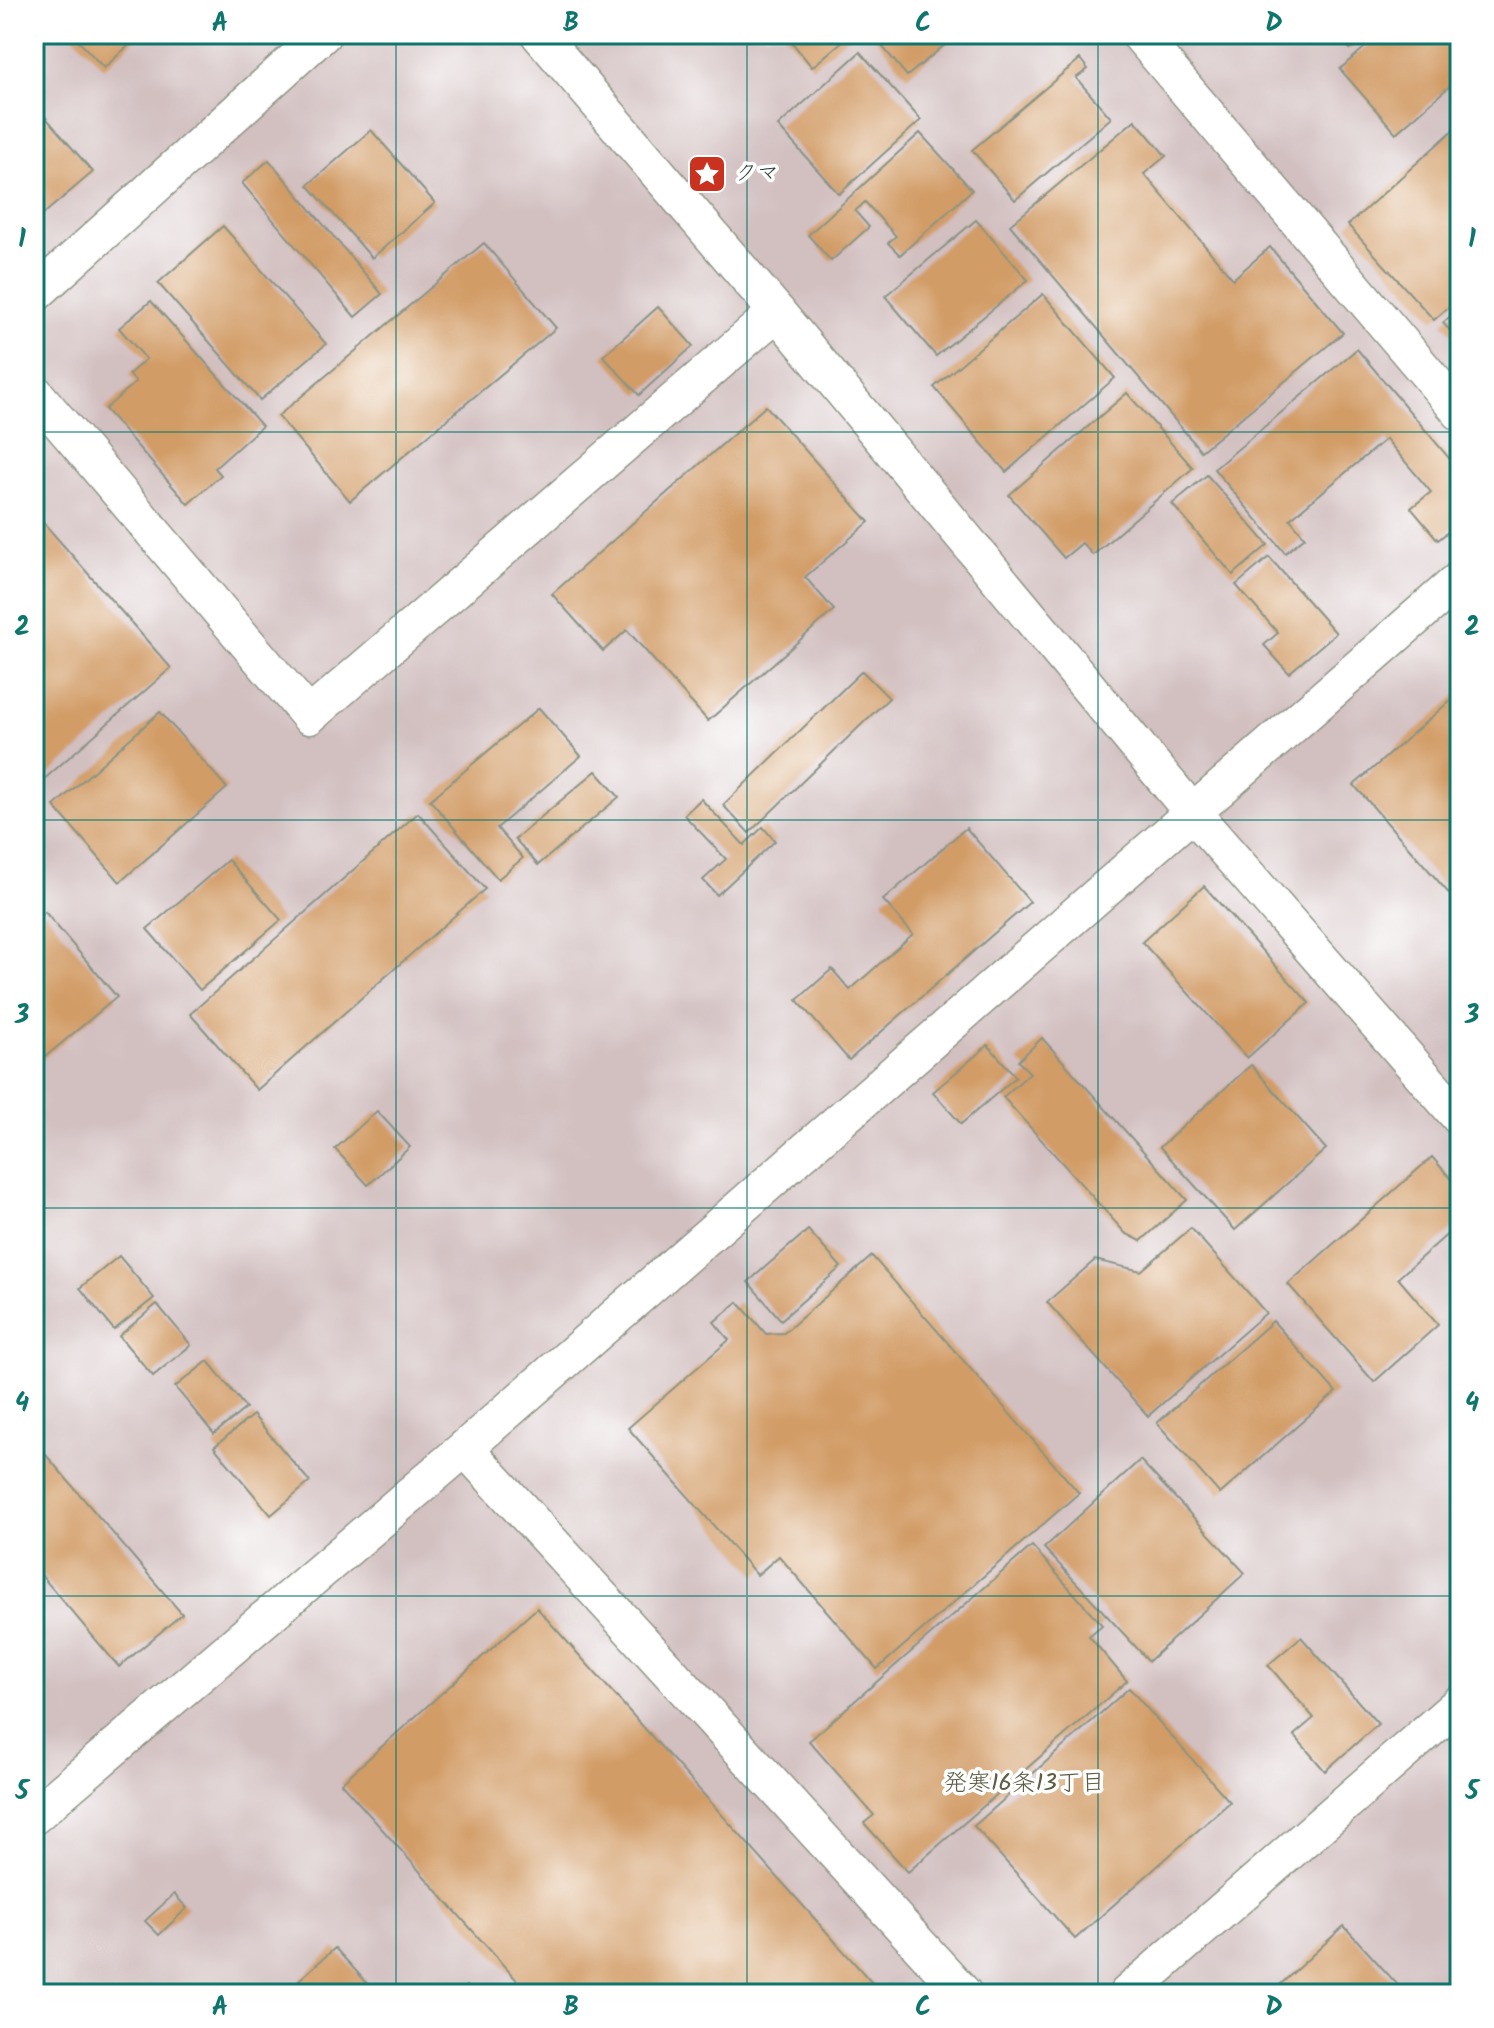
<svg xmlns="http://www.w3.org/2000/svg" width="1494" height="2028" font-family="Kalam,'Klee One',sans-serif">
<rect width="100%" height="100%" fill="#fff"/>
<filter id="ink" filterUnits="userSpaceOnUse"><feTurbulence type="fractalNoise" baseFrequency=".0125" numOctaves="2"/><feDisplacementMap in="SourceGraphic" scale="16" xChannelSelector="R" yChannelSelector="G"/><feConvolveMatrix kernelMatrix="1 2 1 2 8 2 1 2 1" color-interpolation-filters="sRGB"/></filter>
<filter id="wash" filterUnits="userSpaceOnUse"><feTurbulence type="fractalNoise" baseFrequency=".006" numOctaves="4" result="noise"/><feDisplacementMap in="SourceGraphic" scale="32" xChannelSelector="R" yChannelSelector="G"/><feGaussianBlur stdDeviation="1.8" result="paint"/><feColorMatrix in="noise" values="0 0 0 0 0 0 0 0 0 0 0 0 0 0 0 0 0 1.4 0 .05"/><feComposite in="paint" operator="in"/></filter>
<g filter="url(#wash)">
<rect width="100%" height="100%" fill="#f8ead9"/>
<rect fill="#d2bfc0" x="34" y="34" width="1426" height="1960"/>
<g id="blocks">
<g fill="#d29c66">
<path d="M 72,34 L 141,34 L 104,68 Z"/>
<path d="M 785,34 L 851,34 L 812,67 Z"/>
<path d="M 872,34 L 958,34 L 907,76 Z"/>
<path d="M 1336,34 L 1366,34 L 1350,49 Z"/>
<path d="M 1380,34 L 1460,34 L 1460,77 L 1396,133 L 1340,69 Z"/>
<path d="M 860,52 L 921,120 L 839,194 L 778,126 Z"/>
<path d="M 1080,59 L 1088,69 L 1076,78 L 1111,118 L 1015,200 L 972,150 Z"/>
<path d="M 34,104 L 93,172 L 34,222 Z"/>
<path d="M 1135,120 L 1166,156 L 1144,174 L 1233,279 L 1270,247 L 1343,333 L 1201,451 L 1010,225 Z"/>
<path d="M 1460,124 L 1460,297 L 1434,320 L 1348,225 Z"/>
<path d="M 371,130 L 435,203 L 372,258 L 308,185 Z"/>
<path d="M 920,133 L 972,190 L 900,255 L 888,243 L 896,236 L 865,202 L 855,211 L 869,227 L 831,261 L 808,235 Z"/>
<path d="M 269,160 L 382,294 L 355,317 L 242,183 Z"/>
<path d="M 976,220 L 1028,280 L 936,356 L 885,296 Z"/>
<path d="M 223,226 L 326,344 L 260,400 L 158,283 Z"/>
<path d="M 484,243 L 556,328 L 350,501 L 278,416 Z"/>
<path d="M 1043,294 L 1115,378 L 1006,472 L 934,387 Z"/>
<path d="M 151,301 L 262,426 L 215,468 L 221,475 L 188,504 L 105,409 L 136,382 L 129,374 L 146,359 L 119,328 Z"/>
<path d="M 658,307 L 693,346 L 639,395 L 603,356 Z"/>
<path d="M 1460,307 L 1460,341 L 1443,323 Z"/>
<path d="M 1357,349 L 1460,471 L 1460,509 L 1454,514 L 1460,522 L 1438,540 L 1411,508 L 1431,492 L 1386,439 L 1290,519 L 1305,537 L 1285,553 L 1214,469 Z"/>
<path d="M 1127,393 L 1193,468 L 1093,555 L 1082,543 L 1064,558 L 1009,495 Z"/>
<path d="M 766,406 L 869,522 L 805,577 L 834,610 L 708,721 L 627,630 L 603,651 L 552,594 Z"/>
<path d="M 1207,475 L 1268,545 L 1233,575 L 1172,504 Z"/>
<path d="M 34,512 L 171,668 L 34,788 Z"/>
<path d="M 1269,557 L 1336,633 L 1289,673 L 1264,645 L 1278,633 L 1236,585 Z"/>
<path d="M 862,671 L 889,698 L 749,833 L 723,805 Z"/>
<path d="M 1460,692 L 1460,906 L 1354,785 Z"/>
<path d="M 539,708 L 581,756 L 497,828 L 523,858 L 498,879 L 430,800 Z"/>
<path d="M 160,712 L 227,788 L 120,882 L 54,806 Z"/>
<path d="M 596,771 L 619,797 L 538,865 L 515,839 Z"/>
<path d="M 701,799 L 744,845 L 763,827 L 775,841 L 717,895 L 703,880 L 726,859 L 684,815 Z"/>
<path d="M 418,813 L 485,889 L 257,1090 L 190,1014 Z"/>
<path d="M 966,828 L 1030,902 L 849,1060 L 797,1000 L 832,969 L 850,990 L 913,934 L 883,900 Z"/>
<path d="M 228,860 L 281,920 L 200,990 L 147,929 Z"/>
<path d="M 1204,886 L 1309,1003 L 1247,1058 L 1142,942 Z"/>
<path d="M 45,912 L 117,997 L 34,1066 L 34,921 Z"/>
<path d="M 1042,1038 L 1187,1200 L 1141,1241 L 1125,1233 L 1003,1097 L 1030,1073 L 1018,1061 Z"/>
<path d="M 988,1045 L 1016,1077 L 961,1124 L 933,1092 Z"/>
<path d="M 1251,1065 L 1326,1149 L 1235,1230 L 1160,1147 Z"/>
<path d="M 377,1111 L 410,1147 L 368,1185 L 335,1149 Z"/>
<path d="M 1432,1157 L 1460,1189 L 1460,1223 L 1398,1278 L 1438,1325 L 1374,1382 L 1288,1284 Z"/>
<path d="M 1191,1228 L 1266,1313 L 1148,1416 L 1047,1302 L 1095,1260 L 1141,1271 Z"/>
<path d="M 808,1230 L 841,1267 L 781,1320 L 748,1282 Z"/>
<path d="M 119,1256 L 154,1298 L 114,1330 L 80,1288 Z"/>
<path d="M 872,1256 L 1079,1493 L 877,1669 L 779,1556 L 757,1575 L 628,1428 L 729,1340 L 714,1322 L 738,1302 L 766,1334 L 784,1333 Z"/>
<path d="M 157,1304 L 191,1345 L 153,1376 L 119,1336 Z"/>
<path d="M 1273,1321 L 1336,1392 L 1220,1494 L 1157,1423 Z"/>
<path d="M 208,1361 L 246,1408 L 214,1434 L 175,1387 Z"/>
<path d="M 253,1415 L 310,1482 L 271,1515 L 214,1447 Z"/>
<path d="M 34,1441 L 182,1614 L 119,1667 L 34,1567 Z"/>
<path d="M 1140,1460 L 1245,1573 L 1149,1661 L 1044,1548 Z"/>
<path d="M 1032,1546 L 1102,1625 L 1089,1636 L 1127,1681 L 908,1872 L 864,1823 L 874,1815 L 809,1741 Z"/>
<path d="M 537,1608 L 882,1994 L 529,1994 L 341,1783 Z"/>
<path d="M 34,1624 L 44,1636 L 34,1644 Z"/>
<path d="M 1301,1637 L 1378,1724 L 1325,1771 L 1294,1735 L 1314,1718 L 1268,1665 Z"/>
<path d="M 1129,1688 L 1230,1802 L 1075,1939 L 974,1826 Z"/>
<path d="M 174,1894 L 187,1908 L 159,1935 L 145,1921 Z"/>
<path d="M 1344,1926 L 1406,1994 L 1270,1994 Z"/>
<path d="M 335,1948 L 377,1994 L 311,1994 L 299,1980 Z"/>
<path d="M 467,1986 L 474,1994 L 458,1994 Z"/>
</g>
</g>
</g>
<g filter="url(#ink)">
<use href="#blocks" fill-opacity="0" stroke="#8c9486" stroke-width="2"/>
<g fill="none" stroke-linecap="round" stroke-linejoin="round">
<defs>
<g id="street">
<path d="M 539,34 L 777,312 L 1192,812 L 1460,1118"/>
<path d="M 1139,34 L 1460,412"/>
<path d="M 34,295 L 323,34"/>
<path d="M 34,392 L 309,716 L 777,312"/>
<path d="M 465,1448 L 964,1994"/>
<path d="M 34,1816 L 465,1448 L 1460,579"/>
<path d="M 1127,1994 L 1460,1703"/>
</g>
</defs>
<use href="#street" stroke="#8c9486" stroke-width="39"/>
<use href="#street" stroke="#fff" stroke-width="36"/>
</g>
</g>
<path fill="none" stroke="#0f766e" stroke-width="2" stroke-opacity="0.55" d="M 396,34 L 396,1994M 747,34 L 747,1994M 1098,34 L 1098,1994M 34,432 L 1460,432M 34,820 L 1460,820M 34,1208 L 1460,1208M 34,1596 L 1460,1596"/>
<defs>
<symbol id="sight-square" viewBox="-11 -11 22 22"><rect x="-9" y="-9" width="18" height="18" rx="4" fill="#c8321e" stroke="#fff"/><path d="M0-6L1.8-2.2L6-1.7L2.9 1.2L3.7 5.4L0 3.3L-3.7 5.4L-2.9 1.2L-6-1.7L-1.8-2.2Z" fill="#fff"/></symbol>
</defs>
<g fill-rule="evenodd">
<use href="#sight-square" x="685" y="152" width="44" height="44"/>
</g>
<g text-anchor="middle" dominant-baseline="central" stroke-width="7" stroke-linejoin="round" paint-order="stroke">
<g font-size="22" fill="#1f3d34" stroke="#fff" text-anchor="start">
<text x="735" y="174">クマ</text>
</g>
<g font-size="24" fill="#5e5e46" stroke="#fff">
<text x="1024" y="1783">発寒16条13丁目</text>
</g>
</g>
<rect width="1494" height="2028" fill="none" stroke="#fff" stroke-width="88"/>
<rect x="44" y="44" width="1406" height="1940" fill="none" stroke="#0f766e" stroke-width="3"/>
<g font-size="26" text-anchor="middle" font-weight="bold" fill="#0f766e">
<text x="220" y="31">A</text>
<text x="571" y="31">B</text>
<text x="923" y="31">C</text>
<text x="1274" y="31">D</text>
<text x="22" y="247">1</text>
<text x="1472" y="247">1</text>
<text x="22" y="635">2</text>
<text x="1472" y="635">2</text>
<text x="22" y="1023">3</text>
<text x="1472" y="1023">3</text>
<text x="22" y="1411">4</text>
<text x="1472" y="1411">4</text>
<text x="22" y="1799">5</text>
<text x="1472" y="1799">5</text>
<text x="220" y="2015">A</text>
<text x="571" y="2015">B</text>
<text x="923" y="2015">C</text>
<text x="1274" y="2015">D</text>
</g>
</svg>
